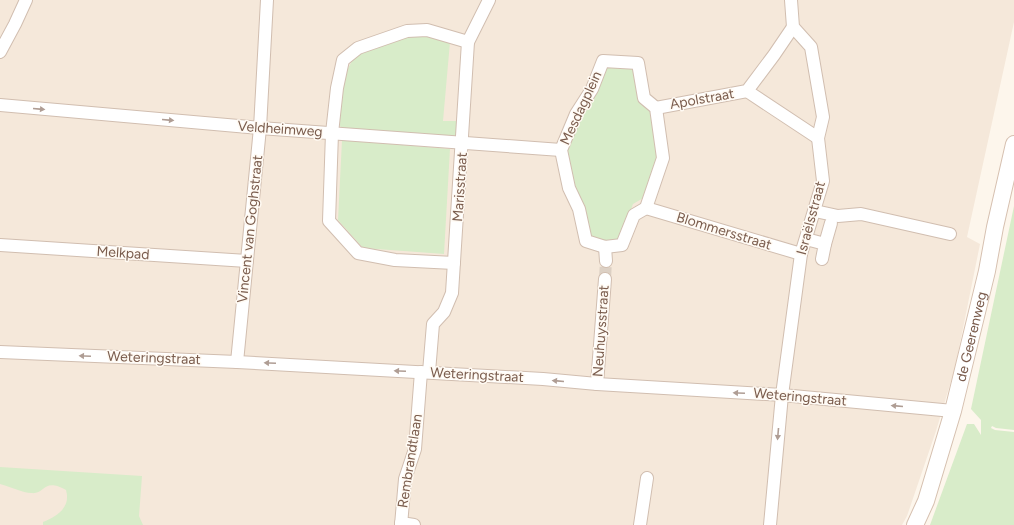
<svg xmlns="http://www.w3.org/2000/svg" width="1014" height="525" font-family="Figtree,sans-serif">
<rect width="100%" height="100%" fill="#fdf6ec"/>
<path fill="#f5e8da" d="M 0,0 L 1014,0 L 1014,22 L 967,237 L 980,244 L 955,368 L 936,431 L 907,516 L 902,525 L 0,525 Z"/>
<g fill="#d8ecc9">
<path d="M 422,35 L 450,42 L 443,121 L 458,121 L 458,134 L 453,137 L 343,129 L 337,123 L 343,78 L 353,59 L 362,52 L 397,38 Z"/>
<path d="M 605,65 L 630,67 L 636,72 L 651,110 L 657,161 L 645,197 L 633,204 L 621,238 C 612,241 600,242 591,238 L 584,207 L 577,194 L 566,153 L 579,118 Z"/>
<path d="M 342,140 L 450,149 L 444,254 L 363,248 L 338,220 Z"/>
<path d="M 1014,206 L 1014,430 L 996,428 L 992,426 L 991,428 L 995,430 L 1014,432 L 1014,525 L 930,525 L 967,424 L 974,424 L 981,435 L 981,420 L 971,409 Z"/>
<path d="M 0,467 L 142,476 L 139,516 L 143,525 L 43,525 L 43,522 C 58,516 71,507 66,490 C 43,477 45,495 31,493 C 24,493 8,486 0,484 Z"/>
</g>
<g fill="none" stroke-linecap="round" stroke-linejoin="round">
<path stroke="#dcd0c4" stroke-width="12" stroke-dasharray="12 6" stroke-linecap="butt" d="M 605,279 L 606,261"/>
<defs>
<g id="minor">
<path d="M 0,52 L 15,24 L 26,0"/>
<path d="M 603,61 L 638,63 L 644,98 L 656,108 L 663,158 L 646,208 L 634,215 L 622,245 L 605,247 L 586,241 L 579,209 L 569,188 L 561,150 L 576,114 L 592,89 Z"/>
<path d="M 747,91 L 818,138"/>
<path d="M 0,105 L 260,128 L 561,150"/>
<path d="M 656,108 L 747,91 L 774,55 L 793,27"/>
<path d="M 646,208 L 801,254"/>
<path d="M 815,211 L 838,216 L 861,214 L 950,234"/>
<path d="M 806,239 L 825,244 L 822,259"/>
<path d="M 825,244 L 831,223"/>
<path d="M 0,245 L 247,261"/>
<path d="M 605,247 L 606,261"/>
<path d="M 454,263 L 395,260 L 358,253 L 329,221 L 332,133 L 337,88 L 343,60 L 358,48 L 407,31 L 427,30 L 468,42"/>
<path d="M 0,352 L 237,362 L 543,379 L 597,384 L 782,395 L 953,411"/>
<path d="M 237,362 L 260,128 L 267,0"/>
<path d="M 429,372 L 433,324 L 444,312 L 452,293 L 468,42 L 489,0"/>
<path d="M 597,384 L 605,279"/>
<path d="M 401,523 L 414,525"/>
<path d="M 401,525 L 405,479 L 415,449 L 421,372"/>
<path d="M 640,525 L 647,478"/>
<path d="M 770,525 L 782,395 L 801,254 L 823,181 L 818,138 L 823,117 L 811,47 L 793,27 L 791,0"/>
</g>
<g id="secondary">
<path id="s1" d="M 915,525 L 926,501 L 953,411 L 987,271 L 995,227 L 1014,144"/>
</g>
</defs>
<use href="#minor" stroke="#d1beb0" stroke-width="14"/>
<use href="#secondary" stroke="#d6c0b0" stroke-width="18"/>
<use href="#minor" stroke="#fff" stroke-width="12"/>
<use href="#secondary" stroke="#fff" stroke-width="16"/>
</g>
<defs><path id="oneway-solid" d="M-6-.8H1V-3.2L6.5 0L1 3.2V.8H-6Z"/></defs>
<g fill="#af9d94">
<use href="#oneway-solid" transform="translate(39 109) rotate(5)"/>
<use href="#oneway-solid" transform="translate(168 120) rotate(5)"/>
<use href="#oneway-solid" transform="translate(85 356) rotate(-178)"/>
<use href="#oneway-solid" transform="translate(270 363) rotate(-177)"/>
<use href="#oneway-solid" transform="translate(400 371) rotate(-177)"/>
<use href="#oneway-solid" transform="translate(558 381) rotate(-175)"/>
<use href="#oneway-solid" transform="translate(739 393) rotate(-177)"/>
<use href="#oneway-solid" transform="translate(897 406) rotate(-175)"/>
<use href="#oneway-solid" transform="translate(778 434) rotate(95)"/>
</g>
<g text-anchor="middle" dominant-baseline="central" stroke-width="3" stroke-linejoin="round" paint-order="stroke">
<g font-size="14" fill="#7a5c4d" stroke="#fffaf3">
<text transform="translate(702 99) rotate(-10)">Apolstraat</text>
<text transform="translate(581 108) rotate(-65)">Mesdagplein</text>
<text transform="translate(280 129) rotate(4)">Veldheimweg</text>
<text transform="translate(460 187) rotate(-86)">Marisstraat</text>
<text transform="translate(811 218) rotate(-75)">Israëlsstraat</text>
<text transform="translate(250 229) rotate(-84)">Vincent van Goghstraat</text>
<text transform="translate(724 231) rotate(17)">Blommersstraat</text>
<text transform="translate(123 253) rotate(4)">Melkpad</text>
<text transform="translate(601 331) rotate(-86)">Neuhuysstraat</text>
<text stroke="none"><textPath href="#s1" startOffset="197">de Geerenweg</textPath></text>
<text transform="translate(154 358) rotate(2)">Weteringstraat</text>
<text transform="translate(477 375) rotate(3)">Weteringstraat</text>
<text transform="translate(800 397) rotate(5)">Weteringstraat</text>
<text transform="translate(410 461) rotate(-81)">Rembrandtlaan</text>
</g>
</g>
</svg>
